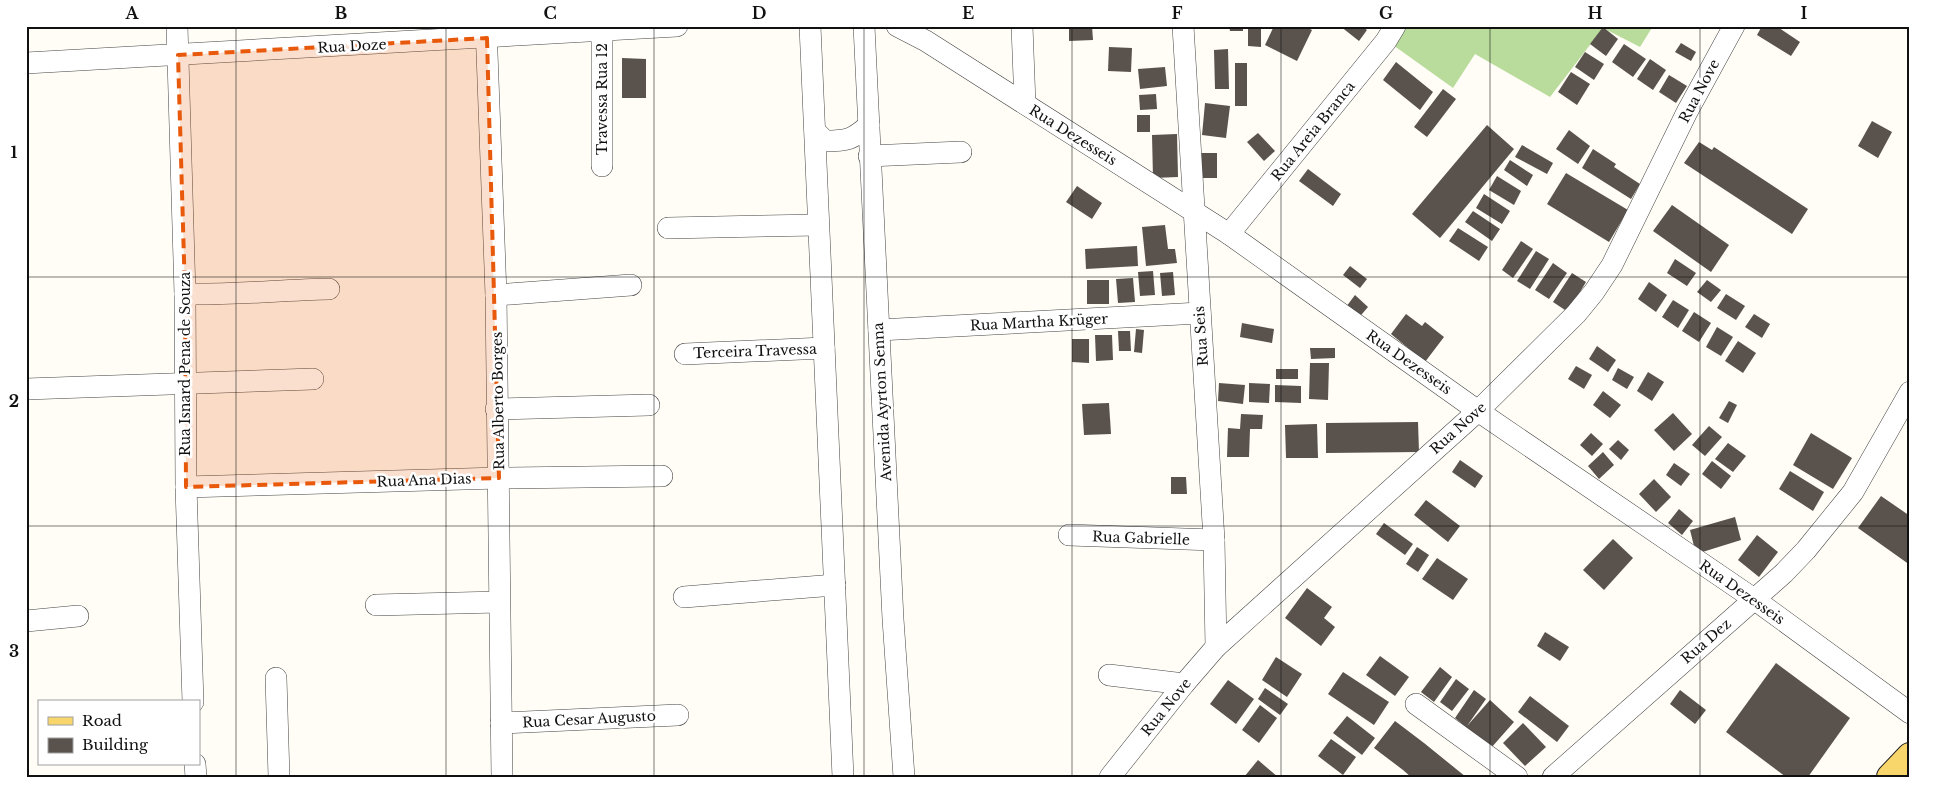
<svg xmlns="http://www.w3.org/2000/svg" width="1936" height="803" font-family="'Libre Baskerville',serif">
<rect width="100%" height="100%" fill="#fffdf5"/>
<path fill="#b9dc9c" d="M 1403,26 L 1653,26 L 1640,47 L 1603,28 L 1550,97 L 1475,54 L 1453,88 L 1393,45 Z"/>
<g fill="#5a524d">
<path d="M 1069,26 L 1092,26 L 1093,40 L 1069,41 Z"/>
<path d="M 1229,26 L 1243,26 L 1243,31 L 1230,31 Z"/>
<path d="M 1248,26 L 1261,26 L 1261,47 L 1248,46 Z"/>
<path d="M 1274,26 L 1304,26 L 1312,30 L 1297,61 L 1265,45 Z"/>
<path d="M 1340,26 L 1361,26 L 1367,30 L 1359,41 Z"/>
<path d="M 1762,26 L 1776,26 L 1800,42 L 1791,56 L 1757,35 Z"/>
<path d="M 1603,27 L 1618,39 L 1606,56 L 1590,44 Z"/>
<path d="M 1681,43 L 1696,52 L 1691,61 L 1675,52 Z"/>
<path d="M 1624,44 L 1646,59 L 1633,77 L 1612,62 Z"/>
<path d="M 1109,47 L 1132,48 L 1131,72 L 1108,71 Z"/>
<path d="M 1228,49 L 1229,89 L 1215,89 L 1214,50 Z"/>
<path d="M 1585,52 L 1604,64 L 1594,80 L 1575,67 Z"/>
<path d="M 622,58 L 646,59 L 646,98 L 622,98 Z"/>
<path d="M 1650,59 L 1666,70 L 1653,90 L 1637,79 Z"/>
<path d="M 1396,62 L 1433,92 L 1420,110 L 1383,80 Z"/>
<rect x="1235" y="63" width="12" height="43"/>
<path d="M 1165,67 L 1167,86 L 1140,89 L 1138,69 Z"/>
<path d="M 1571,72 L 1590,84 L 1577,105 L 1558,92 Z"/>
<path d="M 1669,75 L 1687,86 L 1676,103 L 1659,92 Z"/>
<path d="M 1443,89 L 1456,99 L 1427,137 L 1414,127 Z"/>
<path d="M 1156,94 L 1157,109 L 1140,110 L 1139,95 Z"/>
<path d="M 1205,103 L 1230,106 L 1226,138 L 1202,135 Z"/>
<rect x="1137" y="115" width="13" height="17"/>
<path d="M 1872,121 L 1892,132 L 1878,158 L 1858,146 Z"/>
<path d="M 1487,125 L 1514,149 L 1440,238 L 1412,214 Z"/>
<path d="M 1569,130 L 1590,146 L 1578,164 L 1556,149 Z"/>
<path d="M 1258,133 L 1275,151 L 1264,161 L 1247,142 Z"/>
<path d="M 1177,134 L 1178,177 L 1153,178 L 1152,135 Z"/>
<path d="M 1699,142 L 1712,150 L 1714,147 L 1808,209 L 1792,234 L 1684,163 Z"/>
<path d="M 1522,145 L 1553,163 L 1547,174 L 1515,157 Z"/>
<path d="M 1593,149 L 1616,164 L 1614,167 L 1640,184 L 1631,199 L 1582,168 Z"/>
<rect x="1201" y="153" width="16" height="25"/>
<path d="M 1510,160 L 1533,175 L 1527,186 L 1504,170 Z"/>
<path d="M 1308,169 L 1341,194 L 1333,206 L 1299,181 Z"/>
<path d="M 1566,173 L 1628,210 L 1609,242 L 1547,204 Z"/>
<path d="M 1497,176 L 1521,191 L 1514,205 L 1489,190 Z"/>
<path d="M 1077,186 L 1102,203 L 1092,219 L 1066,202 Z"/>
<path d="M 1484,194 L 1510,211 L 1502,224 L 1476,208 Z"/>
<path d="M 1672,205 L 1729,245 L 1711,272 L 1653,231 Z"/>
<path d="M 1473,211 L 1500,229 L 1492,241 L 1465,222 Z"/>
<path d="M 1165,225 L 1168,249 L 1175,249 L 1177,263 L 1146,266 L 1142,227 Z"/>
<path d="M 1458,228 L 1488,247 L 1479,261 L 1449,241 Z"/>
<path d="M 1521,241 L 1533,249 L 1513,278 L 1502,270 Z"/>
<path d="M 1137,246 L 1138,266 L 1086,269 L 1085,249 Z"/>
<path d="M 1536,251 L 1549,259 L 1530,289 L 1517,281 Z"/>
<path d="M 1675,259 L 1696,273 L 1687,286 L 1667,273 Z"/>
<path d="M 1553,263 L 1567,273 L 1549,299 L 1535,290 Z"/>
<path d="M 1350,266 L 1367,279 L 1360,288 L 1343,275 Z"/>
<path d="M 1153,271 L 1155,295 L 1140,296 L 1138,272 Z"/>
<path d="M 1173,272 L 1175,295 L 1162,296 L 1160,273 Z"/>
<path d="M 1572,273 L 1586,282 L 1568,312 L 1553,302 Z"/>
<path d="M 1133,278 L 1135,302 L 1118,303 L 1116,279 Z"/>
<rect x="1087" y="280" width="22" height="24"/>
<path d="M 1707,280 L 1721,290 L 1711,302 L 1697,292 Z"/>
<path d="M 1649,282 L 1667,295 L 1656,312 L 1638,299 Z"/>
<path d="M 1726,294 L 1745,306 L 1736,320 L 1717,308 Z"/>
<path d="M 1355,295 L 1368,307 L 1356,321 L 1343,311 Z"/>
<path d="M 1673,300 L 1689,310 L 1678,328 L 1662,317 Z"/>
<path d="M 1694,312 L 1711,323 L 1699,342 L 1682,331 Z"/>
<path d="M 1406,314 L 1422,326 L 1425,322 L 1444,337 L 1425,362 L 1391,334 Z"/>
<path d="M 1754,314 L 1770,324 L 1762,338 L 1745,327 Z"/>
<path d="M 1242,323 L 1274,329 L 1272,343 L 1240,337 Z"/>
<path d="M 1717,327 L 1733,337 L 1721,356 L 1706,347 Z"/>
<path d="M 1136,329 L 1144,330 L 1142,353 L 1134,352 Z"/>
<path d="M 1118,331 L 1130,331 L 1131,351 L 1119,351 Z"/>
<path d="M 1095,335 L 1112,335 L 1113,360 L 1096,361 Z"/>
<path d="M 1072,339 L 1089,339 L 1089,363 L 1072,362 Z"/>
<path d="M 1738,341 L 1756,353 L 1743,373 L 1725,361 Z"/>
<path d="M 1597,346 L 1616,360 L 1608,372 L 1589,359 Z"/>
<path d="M 1310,348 L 1335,348 L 1335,358 L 1311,359 Z"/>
<path d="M 1310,363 L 1329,363 L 1328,400 L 1309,399 Z"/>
<path d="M 1576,366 L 1592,375 L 1584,389 L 1568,379 Z"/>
<path d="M 1618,368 L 1634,377 L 1627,389 L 1612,380 Z"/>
<rect x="1276" y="369" width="22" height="10"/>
<path d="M 1648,372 L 1664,382 L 1652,401 L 1637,391 Z"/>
<path d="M 1219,383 L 1245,385 L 1243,404 L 1218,401 Z"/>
<path d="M 1249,383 L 1270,384 L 1269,403 L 1249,402 Z"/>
<path d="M 1275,385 L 1301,386 L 1301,403 L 1275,402 Z"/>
<path d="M 1603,391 L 1621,405 L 1610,418 L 1593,405 Z"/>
<path d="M 1729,401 L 1737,405 L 1728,423 L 1719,418 Z"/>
<path d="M 1109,403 L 1111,434 L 1084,435 L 1082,404 Z"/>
<path d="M 1673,413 L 1692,434 L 1674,451 L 1654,430 Z"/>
<path d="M 1241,414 L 1263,415 L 1262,429 L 1250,429 L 1249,457 L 1227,457 L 1228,428 L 1240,429 Z"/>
<path d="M 1418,422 L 1419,452 L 1326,453 L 1326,423 Z"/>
<path d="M 1317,424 L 1318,458 L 1286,458 L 1285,425 Z"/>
<path d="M 1709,426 L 1722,437 L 1705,456 L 1692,445 Z"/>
<path d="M 1591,433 L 1603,444 L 1592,456 L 1580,445 Z"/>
<path d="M 1811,433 L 1852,458 L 1833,489 L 1793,465 Z"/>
<path d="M 1618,440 L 1629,450 L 1621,460 L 1609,449 Z"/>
<path d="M 1728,443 L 1746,456 L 1733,472 L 1715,459 Z"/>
<path d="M 1603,452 L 1614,465 L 1599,479 L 1588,466 Z"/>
<path d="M 1460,460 L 1483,476 L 1475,488 L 1452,472 Z"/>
<path d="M 1712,461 L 1731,476 L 1721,489 L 1702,474 Z"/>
<path d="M 1674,463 L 1690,474 L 1681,486 L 1666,475 Z"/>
<path d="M 1790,471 L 1824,492 L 1813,511 L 1779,489 Z"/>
<path d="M 1171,477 L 1186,477 L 1187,494 L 1171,494 Z"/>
<path d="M 1654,479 L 1671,497 L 1656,512 L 1639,494 Z"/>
<path d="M 1881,496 L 1910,516 L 1910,565 L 1858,528 Z"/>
<path d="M 1426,500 L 1460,526 L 1448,542 L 1414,515 Z"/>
<path d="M 1679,509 L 1693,521 L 1682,535 L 1668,523 Z"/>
<path d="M 1735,517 L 1741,540 L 1696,554 L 1690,530 Z"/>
<path d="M 1384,523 L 1413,544 L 1405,555 L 1376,534 Z"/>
<path d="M 1757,535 L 1778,552 L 1759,577 L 1738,560 Z"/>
<path d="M 1613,539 L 1633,558 L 1604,590 L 1583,570 Z"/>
<path d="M 1417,547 L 1429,555 L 1418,572 L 1406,564 Z"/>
<path d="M 1437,558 L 1468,579 L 1453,600 L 1422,579 Z"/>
<path d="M 1307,588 L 1332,607 L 1324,618 L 1335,627 L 1321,646 L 1285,618 Z"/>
<path d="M 1545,632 L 1569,647 L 1560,661 L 1537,646 Z"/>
<path d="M 1380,656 L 1409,677 L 1395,696 L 1366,675 Z"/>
<path d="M 1276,657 L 1302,674 L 1287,697 L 1262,680 Z"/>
<path d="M 1776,663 L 1850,718 L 1808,777 L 1786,777 L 1726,732 Z"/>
<path d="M 1440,667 L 1452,677 L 1434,702 L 1421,692 Z"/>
<path d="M 1343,672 L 1389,702 L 1374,725 L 1328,694 Z"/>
<path d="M 1456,679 L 1469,689 L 1452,711 L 1440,702 Z"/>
<path d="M 1228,680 L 1254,699 L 1236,724 L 1210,704 Z"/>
<path d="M 1265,688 L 1288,704 L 1280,715 L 1258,699 Z"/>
<path d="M 1474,690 L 1486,699 L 1467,726 L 1490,700 L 1514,722 L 1491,748 L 1455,718 Z"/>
<path d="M 1680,690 L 1706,710 L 1695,724 L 1670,704 Z"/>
<path d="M 1530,696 L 1569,726 L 1557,742 L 1518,712 Z"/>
<path d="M 1260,705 L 1277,718 L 1259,743 L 1242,730 Z"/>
<path d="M 1347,716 L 1375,738 L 1362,755 L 1333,733 Z"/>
<path d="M 1395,721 L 1424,743 L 1466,777 L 1411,777 L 1403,770 L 1374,748 Z"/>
<path d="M 1523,723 L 1546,747 L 1525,766 L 1503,743 Z"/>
<path d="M 1331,739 L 1356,757 L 1343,775 L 1318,756 Z"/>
<path d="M 1258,760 L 1278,777 L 1244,777 Z"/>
</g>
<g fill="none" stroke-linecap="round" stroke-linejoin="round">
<defs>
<g id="minor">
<path d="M 177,26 L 185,294 L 186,487 L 193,702"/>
<path d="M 486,26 L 496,295 L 502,777"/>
<path d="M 810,26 L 843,777"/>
<path d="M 864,26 L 893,619 L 904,777"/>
<path d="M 897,26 L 926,41 L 1229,234 L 1478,411 L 1754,599 L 1910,713"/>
<path d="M 1022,26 L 1025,104"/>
<path d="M 1183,26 L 1214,540 L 1216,647"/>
<path d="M 602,31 L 602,166"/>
<path d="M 26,63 L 677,26"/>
<path d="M 815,131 L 825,141 C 847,141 852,140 869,125"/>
<path d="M 869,156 L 961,152"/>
<path d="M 668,228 L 818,225"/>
<path d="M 1229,234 L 1386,41 L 1395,26"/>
<path d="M 185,294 C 233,295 281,290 329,289"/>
<path d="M 496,295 L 631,285"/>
<path d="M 879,330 L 1200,313"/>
<path d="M 685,354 L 824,348"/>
<path d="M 26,389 L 313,379"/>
<path d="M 496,409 L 649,405"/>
<path d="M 186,487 L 499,478 L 662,476"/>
<path d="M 1069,535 L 1214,540"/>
<path d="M 684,597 L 835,585"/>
<path d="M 376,605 L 499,602"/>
<path d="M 26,621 L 78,616"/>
<path d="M 1109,675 L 1184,684"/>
<path d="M 276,678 L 279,777"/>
<path d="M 1416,704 L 1517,777"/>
<path d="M 501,723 L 678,715"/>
<path d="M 195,764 L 196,777"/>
<path d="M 1110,777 L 1184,684 L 1216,647 L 1478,411 L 1576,314 L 1594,292 L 1612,265 L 1687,112 L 1734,26"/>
<path d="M 1553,777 L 1784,573 L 1806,550 L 1853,492 L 1910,392"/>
</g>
<path id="major" d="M 1890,777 L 1910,756"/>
</defs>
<use href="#minor" stroke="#444" stroke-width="22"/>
<use href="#major" stroke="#222" stroke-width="28"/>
<use href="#minor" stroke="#fff" stroke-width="21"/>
<use href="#major" stroke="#f9d66b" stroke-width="26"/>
</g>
<path fill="#e8590c" fill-opacity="0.2" stroke="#e8590c" stroke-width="4" stroke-dasharray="10 6" stroke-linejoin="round" d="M 487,38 L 499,478 L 186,487 L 185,294 L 178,55 Z"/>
<path fill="none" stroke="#111" stroke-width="1" stroke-opacity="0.55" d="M 236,26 L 236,777M 446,26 L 446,777M 654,26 L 654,777M 864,26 L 864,777M 1072,26 L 1072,777M 1281,26 L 1281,777M 1490,26 L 1490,777M 1700,26 L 1700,777M 26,277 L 1910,277M 26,526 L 1910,526"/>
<g text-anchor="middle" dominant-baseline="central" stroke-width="5" stroke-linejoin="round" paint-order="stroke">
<g font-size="14" fill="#111" stroke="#fff">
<text transform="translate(352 46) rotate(-3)">Rua Doze</text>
<text transform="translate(1699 91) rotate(-62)">Rua Nove</text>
<text transform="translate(602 99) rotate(-90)">Travessa Rua 12</text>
<text transform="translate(1313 131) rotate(-51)">Rua Areia Branca</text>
<text transform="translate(1073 135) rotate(32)">Rua Dezesseis</text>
<text transform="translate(1039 322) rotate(-3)">Rua Martha Krüger</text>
<text transform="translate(1201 336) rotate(-94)">Rua Seis</text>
<text transform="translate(755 351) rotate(-2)">Terceira Travessa</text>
<text transform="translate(1409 362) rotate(35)">Rua Dezesseis</text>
<text transform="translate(185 364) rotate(-90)">Rua Isnard Pena de Souza</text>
<text transform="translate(498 401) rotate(-91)">Rua Alberto Borges</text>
<text transform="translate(882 402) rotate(-93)">Avenida Ayrton Senna</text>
<text transform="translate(1458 428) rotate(-42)">Rua Nove</text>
<text transform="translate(424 480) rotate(-2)">Rua Ana Dias</text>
<text transform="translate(1141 538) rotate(2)">Rua Gabrielle</text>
<text transform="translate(1742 592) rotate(35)">Rua Dezesseis</text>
<text transform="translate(1706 641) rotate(-41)">Rua Dez</text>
<text transform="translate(1166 707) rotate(-51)">Rua Nove</text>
<text transform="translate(589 719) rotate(-3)">Rua Cesar Augusto</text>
</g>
</g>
<rect width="1936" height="803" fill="none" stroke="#ffffff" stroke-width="55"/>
<rect x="38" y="700" width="162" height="65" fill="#ffffff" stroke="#a0a0a0"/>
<rect x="48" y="717" width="25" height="8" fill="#f9d66b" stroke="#a0a0a0"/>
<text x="82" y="726" font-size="15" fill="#111111">Road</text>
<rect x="48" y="738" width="25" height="15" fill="#5a524d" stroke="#a0a0a0"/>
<text x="82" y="750" font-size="15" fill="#111111">Building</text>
<rect x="28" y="28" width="1880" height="748" fill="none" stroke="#111" stroke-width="2"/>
<g font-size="16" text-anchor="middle" font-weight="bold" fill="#111">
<text x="132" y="19">A</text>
<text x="341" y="19">B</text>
<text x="550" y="19">C</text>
<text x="759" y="19">D</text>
<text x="968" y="19">E</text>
<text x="1177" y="19">F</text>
<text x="1386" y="19">G</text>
<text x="1595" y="19">H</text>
<text x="1804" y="19">I</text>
<text x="14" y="158">1</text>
<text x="14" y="407">2</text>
<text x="14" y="657">3</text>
</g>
</svg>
